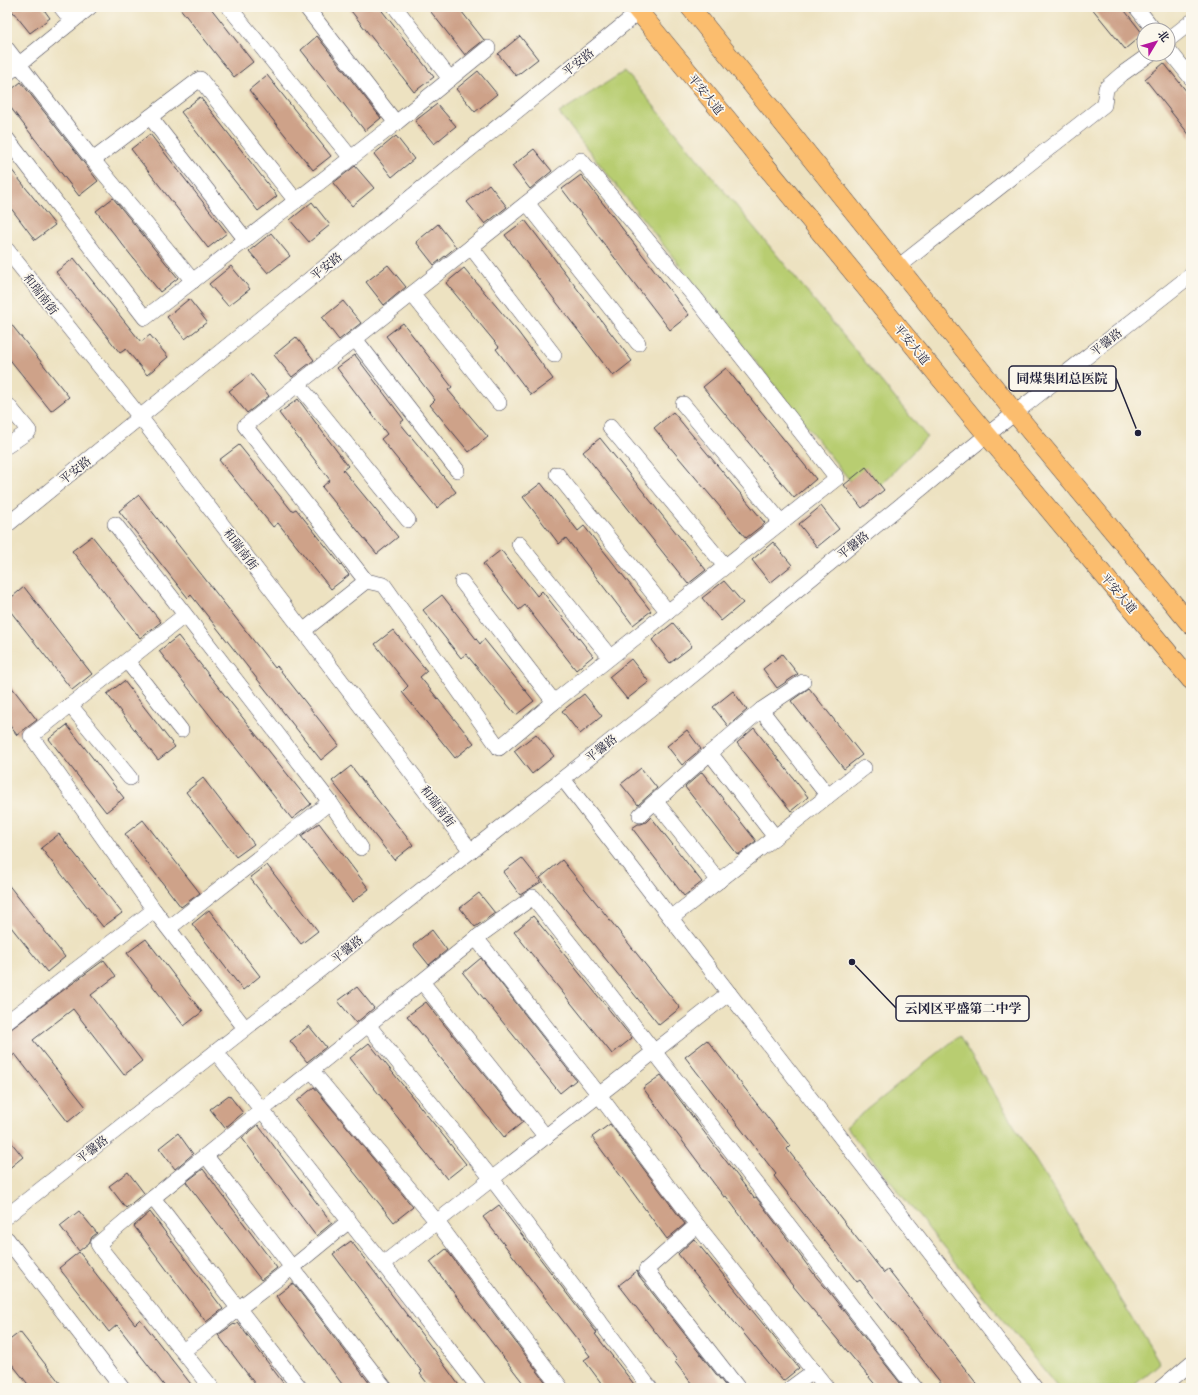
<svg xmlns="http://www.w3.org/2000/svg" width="1198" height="1395" font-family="'Gentium Book Plus','Noto Serif SC',serif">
<rect width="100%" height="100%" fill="#fbf7ec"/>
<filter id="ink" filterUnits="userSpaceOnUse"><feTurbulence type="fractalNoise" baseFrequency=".025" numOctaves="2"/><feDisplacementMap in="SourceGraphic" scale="8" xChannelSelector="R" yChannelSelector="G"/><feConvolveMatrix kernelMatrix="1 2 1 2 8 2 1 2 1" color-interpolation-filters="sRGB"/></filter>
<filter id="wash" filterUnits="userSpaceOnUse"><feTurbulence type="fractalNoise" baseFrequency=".012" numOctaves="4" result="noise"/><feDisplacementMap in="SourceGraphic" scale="16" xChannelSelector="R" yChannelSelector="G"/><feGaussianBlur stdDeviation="0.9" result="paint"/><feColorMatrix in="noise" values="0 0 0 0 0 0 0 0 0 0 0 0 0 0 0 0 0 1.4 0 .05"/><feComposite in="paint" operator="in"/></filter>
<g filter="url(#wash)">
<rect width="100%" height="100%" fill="#ede2c1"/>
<g fill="#b8cd71" stroke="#6d7856">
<path d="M 625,71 L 927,437 L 866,501 L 559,113 Z"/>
<path d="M 959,1036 L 1160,1363 L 1131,1388 L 1058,1388 L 846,1127 Z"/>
</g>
<g id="blocks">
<g fill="#cea289">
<path d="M 9,7 L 42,7 L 50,18 L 30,33 Z"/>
<path d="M 179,7 L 210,7 L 253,62 L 234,77 Z"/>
<path d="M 348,7 L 379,7 L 434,77 L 414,92 Z"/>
<path d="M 427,7 L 458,7 L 484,40 L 465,55 Z"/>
<path d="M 1091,7 L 1122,7 L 1143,34 L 1125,49 Z"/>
<path d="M 317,36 L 381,118 L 365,131 L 301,50 Z"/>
<path d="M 520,36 L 538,59 L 516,76 L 498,54 Z"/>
<path d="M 1164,63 L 1191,97 L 1191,137 L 1145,79 Z"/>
<path d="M 478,71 L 497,94 L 475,112 L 456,89 Z"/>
<path d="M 267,75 L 331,156 L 313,170 L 249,90 Z"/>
<path d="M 21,82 L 98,181 L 79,196 L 7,103 L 7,93 Z"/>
<path d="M 200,97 L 277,196 L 258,211 L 181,112 Z"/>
<path d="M 437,104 L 456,126 L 434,144 L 415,121 Z"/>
<path d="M 150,134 L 227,233 L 208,248 L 131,149 Z"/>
<path d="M 396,136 L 414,159 L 392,177 L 374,154 Z"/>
<path d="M 534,149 L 552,171 L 530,189 L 512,166 Z"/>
<path d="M 7,164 L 55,225 L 35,240 L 7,203 Z"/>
<path d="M 355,166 L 374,188 L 352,206 L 333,183 Z"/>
<path d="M 581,175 L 689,315 L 670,330 L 562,189 Z"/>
<path d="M 489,184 L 507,207 L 485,224 L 467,202 Z"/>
<path d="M 113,198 L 178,278 L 160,292 L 96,211 Z"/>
<path d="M 312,202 L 330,225 L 309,242 L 290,220 Z"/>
<path d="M 525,220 L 632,361 L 613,376 L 505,235 Z"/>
<path d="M 438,224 L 456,247 L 434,265 L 416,242 Z"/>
<path d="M 271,233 L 290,256 L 268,273 L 249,251 Z"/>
<path d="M 74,258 L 141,342 L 150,335 L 168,357 L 147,375 L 126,349 L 120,353 L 56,272 Z"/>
<path d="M 388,265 L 406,287 L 384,305 L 366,282 Z"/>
<path d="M 231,266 L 250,289 L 228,306 L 209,284 Z"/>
<path d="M 464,268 L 518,332 L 553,379 L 531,395 L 496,349 L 499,347 L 446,283 Z"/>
<path d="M 189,299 L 207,322 L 185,339 L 167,317 Z"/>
<path d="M 343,301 L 361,323 L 339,340 L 322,318 Z"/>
<path d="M 7,319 L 69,397 L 51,411 L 7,356 Z"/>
<path d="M 403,323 L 452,387 L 448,390 L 488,437 L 469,452 L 430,405 L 435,400 L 386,336 Z"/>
<path d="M 296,337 L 314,360 L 292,377 L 274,355 Z"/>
<path d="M 355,355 L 404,420 L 400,423 L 456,492 L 437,508 L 381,439 L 387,434 L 337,368 Z"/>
<path d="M 726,368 L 816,479 L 794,498 L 703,387 Z"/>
<path d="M 251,374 L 269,396 L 247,413 L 229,391 Z"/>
<path d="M 298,399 L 348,466 L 343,470 L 398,537 L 377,554 L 322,487 L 330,480 L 279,413 Z"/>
<path d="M 673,412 L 765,523 L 746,538 L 654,428 Z"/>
<path d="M 600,438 L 706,570 L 688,584 L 583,452 Z"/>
<path d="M 239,445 L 292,511 L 296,509 L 349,575 L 331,589 L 278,523 L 273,527 L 219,460 Z"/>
<path d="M 866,467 L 884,490 L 862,508 L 844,485 Z"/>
<path d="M 541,483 L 578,531 L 584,526 L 651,611 L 633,625 L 566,538 L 559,544 L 523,497 Z"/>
<path d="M 139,495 L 275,668 L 277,666 L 339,745 L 321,760 L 191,595 L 188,598 L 119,511 Z"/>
<path d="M 821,506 L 839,529 L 817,547 L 799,524 Z"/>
<path d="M 92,536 L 161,622 L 140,638 L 72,551 Z"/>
<path d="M 773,542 L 792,565 L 770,583 L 752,560 Z"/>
<path d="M 501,550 L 537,596 L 542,591 L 593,656 L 576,670 L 525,605 L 519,610 L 483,564 Z"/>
<path d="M 724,581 L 743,603 L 721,621 L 702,598 Z"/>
<path d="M 24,587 L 92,674 L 72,690 L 7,607 L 7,601 Z"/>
<path d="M 442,595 L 480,644 L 484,639 L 534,701 L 516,715 L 466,654 L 461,658 L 423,610 Z"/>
<path d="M 673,623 L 692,646 L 670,663 L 652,640 Z"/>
<path d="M 393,630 L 427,671 L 420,677 L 474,743 L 455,758 L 402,692 L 408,686 L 375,644 Z"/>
<path d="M 178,636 L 311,804 L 292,819 L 159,651 Z"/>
<path d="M 782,654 L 798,674 L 777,688 L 763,669 Z"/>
<path d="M 631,659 L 649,682 L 627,699 L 609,677 Z"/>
<path d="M 7,681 L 37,720 L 17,735 L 7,722 Z"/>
<path d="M 124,681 L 175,747 L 158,760 L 107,694 Z"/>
<path d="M 809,688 L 862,755 L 844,769 L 791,701 Z"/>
<path d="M 733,691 L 747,710 L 728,726 L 713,707 Z"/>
<path d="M 584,694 L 602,716 L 580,734 L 562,711 Z"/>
<path d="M 67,725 L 124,798 L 106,812 L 49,739 Z"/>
<path d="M 754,728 L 808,797 L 791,811 L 737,743 Z"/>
<path d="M 687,730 L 701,749 L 682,765 L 667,746 Z"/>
<path d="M 536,734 L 554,756 L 532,774 L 514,751 Z"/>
<path d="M 351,766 L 413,845 L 394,860 L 332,781 Z"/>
<path d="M 641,768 L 657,788 L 638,805 L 621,784 Z"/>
<path d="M 702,772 L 756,841 L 738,855 L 685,787 Z"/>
<path d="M 203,778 L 254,844 L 236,857 L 186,792 Z"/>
<path d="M 651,817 L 702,882 L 684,896 L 632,828 L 638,824 L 641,824 L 646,822 Z"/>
<path d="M 143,820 L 200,893 L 181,907 L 125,834 Z"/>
<path d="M 319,823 L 369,889 L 352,902 L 301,836 Z"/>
<path d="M 59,834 L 122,913 L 103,927 L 41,848 Z"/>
<path d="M 522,858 L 541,882 L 520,895 L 503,872 Z"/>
<path d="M 562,860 L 680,1008 L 659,1025 L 540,878 Z"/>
<path d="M 267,865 L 318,931 L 301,944 L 250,878 Z"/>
<path d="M 7,883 L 65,957 L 47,972 L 7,922 Z"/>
<path d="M 479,893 L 495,913 L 475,927 L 460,908 Z"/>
<path d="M 209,910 L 260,976 L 243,990 L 192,924 Z"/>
<path d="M 533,916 L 632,1038 L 612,1054 L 514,932 Z"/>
<path d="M 432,930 L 447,950 L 429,965 L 413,945 Z"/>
<path d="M 146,939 L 202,1012 L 184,1026 L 127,953 Z"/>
<path d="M 481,958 L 576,1080 L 560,1093 L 463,973 Z"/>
<path d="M 104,960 L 116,976 L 91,995 L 142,1061 L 124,1075 L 73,1009 L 33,1040 L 86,1107 L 68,1122 L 15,1054 L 7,1060 L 7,1032 Z"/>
<path d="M 357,987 L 374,1008 L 356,1023 L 338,1001 Z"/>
<path d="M 426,1002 L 523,1122 L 504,1137 L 407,1016 Z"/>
<path d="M 309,1026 L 326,1047 L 307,1062 L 290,1041 Z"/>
<path d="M 707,1040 L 790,1146 L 787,1149 L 884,1273 L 888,1270 L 980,1388 L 945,1388 L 860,1280 L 857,1282 L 774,1176 L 776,1174 L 685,1057 Z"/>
<path d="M 369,1043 L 466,1164 L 447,1179 L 350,1058 Z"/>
<path d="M 661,1075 L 754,1198 L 756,1197 L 817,1278 L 825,1287 L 904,1388 L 878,1388 L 788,1280 L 726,1196 L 724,1197 L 643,1088 Z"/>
<path d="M 314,1087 L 413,1207 L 394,1222 L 297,1101 Z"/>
<path d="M 229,1095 L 243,1113 L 225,1128 L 210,1109 Z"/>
<path d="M 610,1124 L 685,1224 L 667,1239 L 592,1137 Z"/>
<path d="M 258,1125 L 332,1223 L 316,1236 L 242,1138 Z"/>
<path d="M 178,1133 L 193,1154 L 175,1169 L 159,1148 Z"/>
<path d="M 7,1137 L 23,1157 L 7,1170 Z"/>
<path d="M 203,1169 L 277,1268 L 261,1280 L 186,1182 Z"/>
<path d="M 128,1172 L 144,1193 L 126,1208 L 109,1186 Z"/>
<path d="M 499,1205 L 597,1333 L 595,1334 L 637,1388 L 605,1388 L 584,1360 L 590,1356 L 483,1217 Z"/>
<path d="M 79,1211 L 97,1233 L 92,1237 L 89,1243 L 79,1251 L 60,1226 Z"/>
<path d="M 150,1212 L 223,1309 L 206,1322 L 134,1226 Z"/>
<path d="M 694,1239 L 799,1368 L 783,1381 L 678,1254 Z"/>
<path d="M 351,1241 L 432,1348 L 461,1388 L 431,1388 L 420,1374 L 422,1372 L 333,1254 Z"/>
<path d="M 446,1249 L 460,1268 L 550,1388 L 527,1388 L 430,1262 Z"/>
<path d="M 79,1252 L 135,1324 L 140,1319 L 194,1388 L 166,1388 L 117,1325 L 109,1332 L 59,1268 Z"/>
<path d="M 637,1271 L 639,1276 L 727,1388 L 695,1388 L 675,1362 L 677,1360 L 619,1285 Z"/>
<path d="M 293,1283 L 348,1355 L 373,1388 L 345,1388 L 276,1296 Z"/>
<path d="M 238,1323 L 287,1388 L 258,1388 L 218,1335 L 234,1324 L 235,1325 Z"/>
<path d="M 20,1332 L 64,1388 L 31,1388 L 7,1358 L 7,1342 Z"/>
</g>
</g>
</g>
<g filter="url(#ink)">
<use href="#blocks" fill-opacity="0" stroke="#403f4f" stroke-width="1"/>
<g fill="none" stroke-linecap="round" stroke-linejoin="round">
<defs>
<g id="minor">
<path d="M 61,7 L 72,21"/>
<path d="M 229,7 L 351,158"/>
<path d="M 306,7 L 396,123"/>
<path d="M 395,7 L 450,79"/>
<path d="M 1136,7 L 1154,30"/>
<path d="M 1168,40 L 1191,22"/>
<path d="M 7,49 L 93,160 L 193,281"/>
<path d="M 1168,49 L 1191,78"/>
<path d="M 7,74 L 90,7"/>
<path d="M 150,117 L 246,240"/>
<path d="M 7,139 L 145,318 L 396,123 L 488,48"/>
<path d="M 93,160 L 200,79 L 296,201"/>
<path d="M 527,203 L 638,343"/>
<path d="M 471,247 L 554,355"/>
<path d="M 7,250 L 140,417 L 471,851"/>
<path d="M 898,267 L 1104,105 L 1106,88 L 1122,74 L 1150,54"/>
<path d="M 412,294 L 499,403"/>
<path d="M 355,339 L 457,470"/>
<path d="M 298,384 L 408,520"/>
<path d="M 7,404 L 29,431 L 7,446"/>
<path d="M 683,404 L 781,522"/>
<path d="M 610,427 L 725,566"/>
<path d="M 557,474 L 668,612"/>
<path d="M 115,524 L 330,802 L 361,848"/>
<path d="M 7,525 L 645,7"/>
<path d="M 519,544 L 610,657"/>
<path d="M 462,582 L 554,702"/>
<path d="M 303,631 L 366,581 L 245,426 L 581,160 L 693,295 L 837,478 L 554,702 L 499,748 L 384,585 L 366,581"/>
<path d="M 127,661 L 181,730"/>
<path d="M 70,705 L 130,778"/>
<path d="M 761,710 L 828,796"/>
<path d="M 710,753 L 775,837"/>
<path d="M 563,779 L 1035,1388"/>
<path d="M 656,802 L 719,881"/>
<path d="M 640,815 L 710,753 L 761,710 L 803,682"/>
<path d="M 154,910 L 31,736 L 185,615"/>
<path d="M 671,918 L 864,768"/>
<path d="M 169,928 L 330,802"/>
<path d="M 476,938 L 593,1087 L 697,1225 L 827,1388"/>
<path d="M 422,982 L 546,1137"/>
<path d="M 7,1022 L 154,910 L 245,1028"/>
<path d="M 368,1025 L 492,1179 L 650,1388"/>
<path d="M 216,1052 L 383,1264 L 479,1388"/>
<path d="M 312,1071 L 437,1222 L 561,1388"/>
<path d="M 206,1156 L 385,1388"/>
<path d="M 153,1198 L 300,1388"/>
<path d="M 7,1216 L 650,710 L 987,435 L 1191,275"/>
<path d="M 697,1225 L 646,1270 L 738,1388"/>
<path d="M 7,1239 L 122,1388"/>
<path d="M 383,1264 L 729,993"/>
<path d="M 183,1351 L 293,1267 L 349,1221"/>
<path d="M 212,1388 L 104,1253 L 98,1244 L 144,1205 L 476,938 L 533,897 L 604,987 L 915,1388"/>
<path d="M 791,1388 L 814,1371"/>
<path d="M 1161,1388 L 1191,1363"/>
</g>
<g id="major">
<path d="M 635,7 L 987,435 L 1191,680"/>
<path d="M 690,7 L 1015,413 L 1191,625"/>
</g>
</defs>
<use href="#minor" stroke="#403f4f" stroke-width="16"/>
<use href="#major" stroke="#403f4f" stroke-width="20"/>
<use href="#minor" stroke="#fff" stroke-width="15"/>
<use href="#major" stroke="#fbbd6e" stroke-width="19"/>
</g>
</g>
<g text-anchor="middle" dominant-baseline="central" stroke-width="3.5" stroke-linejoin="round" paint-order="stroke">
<g font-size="12" fill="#22223b" stroke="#fbf7ec">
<text transform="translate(578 62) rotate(-39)">平安路</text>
<text transform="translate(706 94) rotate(51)">平安大道</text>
<text transform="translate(326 266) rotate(-39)">平安路</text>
<text transform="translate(41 294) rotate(52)">和瑞南街</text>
<text transform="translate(1106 342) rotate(-38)">平馨路</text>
<text transform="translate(912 344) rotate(51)">平安大道</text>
<text transform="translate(75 470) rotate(-39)">平安路</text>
<text transform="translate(853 545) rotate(-39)">平馨路</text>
<text transform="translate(241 549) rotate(53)">和瑞南街</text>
<text transform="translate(1119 593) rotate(50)">平安大道</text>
<text transform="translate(601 748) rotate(-38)">平馨路</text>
<text transform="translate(438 806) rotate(53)">和瑞南街</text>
<text transform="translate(347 949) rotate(-38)">平馨路</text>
<text transform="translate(92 1149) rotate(-38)">平馨路</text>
</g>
</g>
<path fill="none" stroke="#22223b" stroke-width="1.5" d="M1138 433L1116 378M852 962L896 1008"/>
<g fill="#22223b" stroke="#fbf7ec" stroke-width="1.5">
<circle cx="1138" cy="433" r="4"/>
<circle cx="852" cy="962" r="4"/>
</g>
<g fill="#fbf7ec" stroke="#22223b" stroke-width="1.5">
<rect x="1009" y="366" width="107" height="25" rx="4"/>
<rect x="896" y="996" width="133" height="25" rx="4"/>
</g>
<g font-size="13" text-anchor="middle" font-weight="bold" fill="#22223b">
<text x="1062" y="383">同煤集团总医院</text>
<text x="963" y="1013">云冈区平盛第二中学</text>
</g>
<rect width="1198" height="1395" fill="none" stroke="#fbf7ec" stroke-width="24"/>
<g transform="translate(1156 42) rotate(52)"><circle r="19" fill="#fbf7ec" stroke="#a4a2a5"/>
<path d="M0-3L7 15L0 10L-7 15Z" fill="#b5179e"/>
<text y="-6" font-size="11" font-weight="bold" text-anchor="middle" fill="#22223b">北</text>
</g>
</svg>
